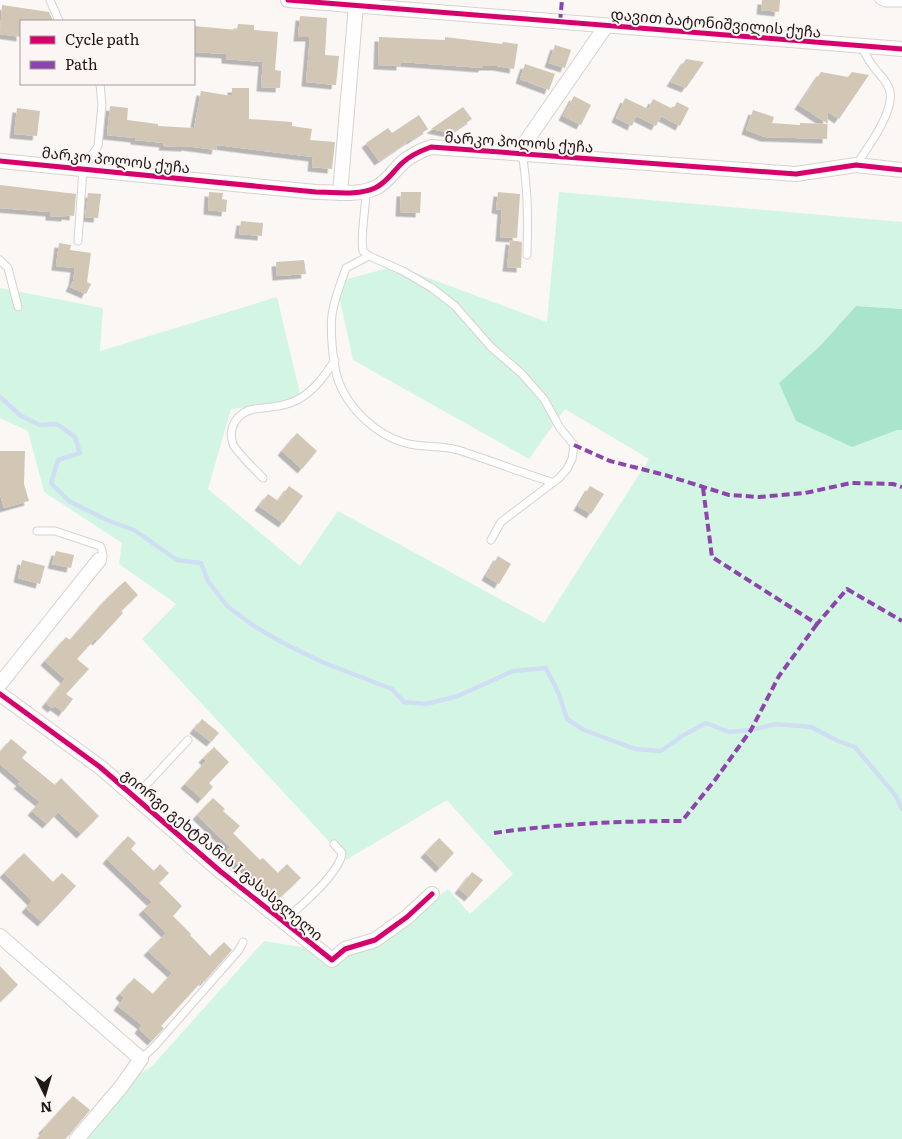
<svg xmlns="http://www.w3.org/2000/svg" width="902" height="1139" font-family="Literata,'Noto Sans Georgian',serif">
<defs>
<filter id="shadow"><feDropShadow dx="-4.5" dy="4.5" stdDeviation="0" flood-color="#0004"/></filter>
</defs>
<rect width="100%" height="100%" fill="#faf7f5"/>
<path fill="#d3f6e4" d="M 559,192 L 902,222 L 902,309 L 856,306 L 820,346 L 779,383 L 897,430 L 902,430 L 902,1139 L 82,1139 L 140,1074 L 153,1065 L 264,941 L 353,955 L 386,937 L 448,889 L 470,914 L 513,874 L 447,800 L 346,860 L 142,639 L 176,604 L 119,564 L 122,543 L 44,492 L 28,431 L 0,418 L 0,288 L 103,308 L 100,351 L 277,297 L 302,402 L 231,409 L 208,489 L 300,566 L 338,511 L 544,623 L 649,459 L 565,409 L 529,459 L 353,360 L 336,282 L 396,266 L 547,322 Z"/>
<path fill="#a9e5cb" d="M 856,306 L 902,309 L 902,430 L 897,430 L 852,447 L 796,421 L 779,383 L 820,346 Z"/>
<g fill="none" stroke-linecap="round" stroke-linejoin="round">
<path stroke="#cfdef3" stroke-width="4.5" d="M 0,397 L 21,416 L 40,425 L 57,424 L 75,437 L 80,453 L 58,460 L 51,483 L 69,501 L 107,520 L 134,530 L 177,560 L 201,563 L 208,581 L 227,606 L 254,626 L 283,643 L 322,662 L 392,689 L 404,702 L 426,704 L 458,696 L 513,671 L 546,668 L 559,694 L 567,719 L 584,730 L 635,749 L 661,751 L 682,736 L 706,723 L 729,732 L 751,730 L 776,724 L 811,727 L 838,741 L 855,747 L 896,796 L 902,809"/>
</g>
<g fill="#d2c7b5" filter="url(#shadow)">
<path d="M 762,0 L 780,0 L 779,12 L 761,10 Z"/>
<path d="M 2,5 L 49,12 L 53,21 L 21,21 L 21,37 L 0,34 Z"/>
<path d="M 300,16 L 327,18 L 325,55 L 339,56 L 336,85 L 306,82 L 310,37 L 298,37 Z"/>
<path d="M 238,24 L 254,25 L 254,30 L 278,32 L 275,70 L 281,71 L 280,88 L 261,87 L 263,62 L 226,59 L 226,54 L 194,52 L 194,26 L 237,30 Z"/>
<path d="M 379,37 L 445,40 L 445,37 L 502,44 L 503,42 L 518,44 L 514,69 L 497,66 L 483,66 L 483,68 L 401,62 L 401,66 L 378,65 Z"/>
<path d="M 555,45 L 571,50 L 565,68 L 549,63 Z"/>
<path d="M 686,59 L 704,62 L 686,88 L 671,82 Z"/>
<path d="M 525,64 L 555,74 L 549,90 L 520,79 Z"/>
<path d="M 821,72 L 848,77 L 852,72 L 869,75 L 839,119 L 828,112 L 827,139 L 765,137 L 746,130 L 753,110 L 774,117 L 772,123 L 800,125 L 800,123 L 828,124 L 799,105 Z"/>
<path d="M 232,88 L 249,88 L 249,119 L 292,122 L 292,126 L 312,129 L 310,140 L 335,142 L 332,169 L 312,167 L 313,157 L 217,145 L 216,150 L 186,146 L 186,147 L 163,146 L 164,143 L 135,140 L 135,138 L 107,135 L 110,106 L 128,108 L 127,120 L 158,124 L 158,126 L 194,128 L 201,91 L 232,96 Z"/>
<path d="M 574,96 L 591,105 L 581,125 L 563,116 Z"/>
<path d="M 625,98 L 648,109 L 653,99 L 673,109 L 677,102 L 689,108 L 680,126 L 661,116 L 656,126 L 636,116 L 632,126 L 616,118 Z"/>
<path d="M 463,107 L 472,119 L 451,133 L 431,129 Z"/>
<path d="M 17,108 L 40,111 L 37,136 L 14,134 Z"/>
<path d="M 419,115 L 428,129 L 411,140 L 411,139 L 379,161 L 366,143 L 388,128 L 392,133 Z"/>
<path d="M 0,185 L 76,194 L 74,216 L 66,215 L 66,217 L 50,216 L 50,212 L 0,208 Z"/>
<path d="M 209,192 L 223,193 L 222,199 L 227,200 L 226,212 L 208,210 Z"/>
<path d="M 401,192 L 421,192 L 420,213 L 400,212 Z"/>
<path d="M 498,192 L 520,194 L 517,238 L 500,237 L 502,210 L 496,209 Z"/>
<path d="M 88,193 L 101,194 L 98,218 L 85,217 Z"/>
<path d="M 241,221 L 263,223 L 262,236 L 239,234 Z"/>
<path d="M 510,240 L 522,242 L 521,268 L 507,267 Z"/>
<path d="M 59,243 L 71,245 L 70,250 L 91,253 L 87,282 L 91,284 L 86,294 L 70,287 L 73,281 L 75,268 L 56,266 Z"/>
<path d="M 304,260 L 306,274 L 277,276 L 276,262 Z"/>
<path d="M 297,433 L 317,451 L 302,469 L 282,451 Z"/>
<path d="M 0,451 L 25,451 L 24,484 L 29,501 L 4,508 L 0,494 Z"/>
<path d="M 289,486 L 303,496 L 283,523 L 259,506 L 268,494 L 278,501 Z"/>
<path d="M 590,486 L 604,494 L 591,514 L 578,506 Z"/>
<path d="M 56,551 L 74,555 L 71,568 L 52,564 Z"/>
<path d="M 498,556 L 511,564 L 499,584 L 486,576 Z"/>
<path d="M 22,560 L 45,566 L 40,584 L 18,578 Z"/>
<path d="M 125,581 L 138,595 L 121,611 L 123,613 L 97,641 L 95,639 L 77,659 L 89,669 L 66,694 L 73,699 L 63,712 L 55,706 L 52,708 L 46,703 L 65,679 L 45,661 L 66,637 L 70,640 L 107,598 Z"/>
<path d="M 202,719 L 219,733 L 211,742 L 194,729 Z"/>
<path d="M 11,739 L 27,752 L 22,758 L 55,785 L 61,778 L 99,816 L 81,834 L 58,812 L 47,824 L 32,811 L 40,802 L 18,784 L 21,782 L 0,764 L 0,752 Z"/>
<path d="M 214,747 L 229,762 L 209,783 L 213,787 L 202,799 L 185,784 L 206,761 L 203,758 Z"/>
<path d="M 213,798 L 225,809 L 223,811 L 240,826 L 233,833 L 260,860 L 263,858 L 278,873 L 287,864 L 301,878 L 274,903 L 259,891 L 263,887 L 243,866 L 241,868 L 225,852 L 230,847 L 197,815 Z"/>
<path d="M 128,836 L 136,843 L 131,849 L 154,871 L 160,864 L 169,873 L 159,883 L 182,906 L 173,916 L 191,934 L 190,935 L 210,956 L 224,942 L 232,950 L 204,982 L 203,980 L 161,1026 L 164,1028 L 152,1041 L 139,1029 L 142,1025 L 118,1006 L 124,998 L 120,994 L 134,978 L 153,994 L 172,973 L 148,951 L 166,933 L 143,910 L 152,902 L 107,859 Z"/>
<path d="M 439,838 L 454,853 L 440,868 L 425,853 Z"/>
<path d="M 24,853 L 53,882 L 62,873 L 76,886 L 42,922 L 26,908 L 32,901 L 4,873 Z"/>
<path d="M 472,872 L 483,880 L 469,897 L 459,889 Z"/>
<path d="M 0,966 L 18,985 L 0,1002 Z"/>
<path d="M 73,1096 L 90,1110 L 70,1134 L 65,1139 L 37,1139 L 44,1131 L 43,1129 Z"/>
</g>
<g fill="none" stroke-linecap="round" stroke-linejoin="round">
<defs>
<g id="service">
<path d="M 50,0 L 59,21"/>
<path d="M 879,0 L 885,3 L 902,3"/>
<path d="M 522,153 C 528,188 528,220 527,255"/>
<path d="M 856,165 C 867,149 894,112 890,92 C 888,81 879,75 873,66 C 868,60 865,53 861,46"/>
<path d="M 366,191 C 366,209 360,234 363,251 L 369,256 L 403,271 L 432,288 L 455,306 L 491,347 L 521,373 L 544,399 L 560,428 L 574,445 L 572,459 L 567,469 L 559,478 L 501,522 L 491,540"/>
<path d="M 78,241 L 83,168 L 98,146 L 102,105 L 100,84"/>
<path d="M 369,256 L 346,268 C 341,283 334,299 332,315 C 330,332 333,364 338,380 C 348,408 376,435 405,443 C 422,448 441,445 458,450 C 489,460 520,472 551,482"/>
<path d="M 0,260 L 8,268 L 18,307"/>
<path d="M 263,478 C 257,472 235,450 233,444 C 227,427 238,412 254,409 C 269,407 285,407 299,399 C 315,390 325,375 335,360"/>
<path d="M 37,531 L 55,531 L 100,546 L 102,550 L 103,556 L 99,560"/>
<path d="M 135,797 L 188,740"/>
<path d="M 282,922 C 298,909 340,873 342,853 L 334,844"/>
<path d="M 141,1059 L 154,1047 L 239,950 L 243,942"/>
</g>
<g id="minor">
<path d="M 288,0 L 902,49"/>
<path d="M 518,153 L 606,26"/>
<path d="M 0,161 L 316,192 C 335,192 357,196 375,188 C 386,183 392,173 401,164 C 409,156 420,151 431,147 L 796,174 L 856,165 L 902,170"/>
<path d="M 340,193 L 356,5"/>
<path d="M 0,684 L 99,560"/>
<path d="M 0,694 L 100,767 L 220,871 L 332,960 L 345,949 L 375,940 L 407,917 L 432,894"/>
<path d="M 0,936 L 141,1059 L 121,1087 L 77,1139"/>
</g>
</defs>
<use href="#service" stroke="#d8d2cf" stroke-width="9"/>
<use href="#minor" stroke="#d8d2cf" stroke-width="16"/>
<use href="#service" stroke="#fefefe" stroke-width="7"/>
<use href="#minor" stroke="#fefefe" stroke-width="14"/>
<g stroke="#8e44ad" stroke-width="4" stroke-dasharray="8 4" stroke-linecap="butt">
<path d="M 560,22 L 562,0"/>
<path d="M 574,445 L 610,461 L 665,475 L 729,495 L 759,497 L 805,493 L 851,483 L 893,484 L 902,487"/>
<path d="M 703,488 L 712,557 L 817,624 L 847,589 L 902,621"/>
<path d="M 494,833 C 556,824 618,821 682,821 L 715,780 L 751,730 L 779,676 L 817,624"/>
</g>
<defs>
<g id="cycleway">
<path d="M 288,0 L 902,49"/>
<path d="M 0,161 L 316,192 C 335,192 357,196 375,188 C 386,183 392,173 401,164 C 409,156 420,151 431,147 L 796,174 L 856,165 L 902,170"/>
<path d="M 0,694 L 100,767 L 220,871 L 332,960 L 345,949 L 375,940 L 407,917 L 432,894"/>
</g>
</defs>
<use href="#cycleway" stroke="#fbf6f4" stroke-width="8"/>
<use href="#cycleway" stroke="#d6006c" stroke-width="5"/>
</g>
<g text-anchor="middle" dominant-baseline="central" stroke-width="4" stroke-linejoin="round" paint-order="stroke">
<g font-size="15" fill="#211714" stroke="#fbf6f4">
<text transform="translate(716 22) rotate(5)">დავით ბატონიშვილის ქუჩა</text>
<text transform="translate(519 141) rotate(4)">მარკო პოლოს ქუჩა</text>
<text transform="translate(116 159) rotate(6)">მარკო პოლოს ქუჩა</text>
<text transform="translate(223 854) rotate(40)">გიორგი გეხტმანის I გასასვლელი</text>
</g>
</g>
<rect x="20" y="20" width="175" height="65" fill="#fbf6f4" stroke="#a49d9a"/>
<rect x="30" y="36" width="25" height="8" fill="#d6006c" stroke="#a49d9a"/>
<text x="65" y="45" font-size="15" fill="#211714">Cycle path</text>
<rect x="30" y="61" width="25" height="8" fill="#8e44ad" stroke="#a49d9a"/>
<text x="65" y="70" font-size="15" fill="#211714">Path</text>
<g transform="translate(45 1094) rotate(175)" stroke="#fbf6f4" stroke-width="4" paint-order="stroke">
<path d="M0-4L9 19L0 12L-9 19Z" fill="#211714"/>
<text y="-8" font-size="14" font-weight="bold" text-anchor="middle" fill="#211714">N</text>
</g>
</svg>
